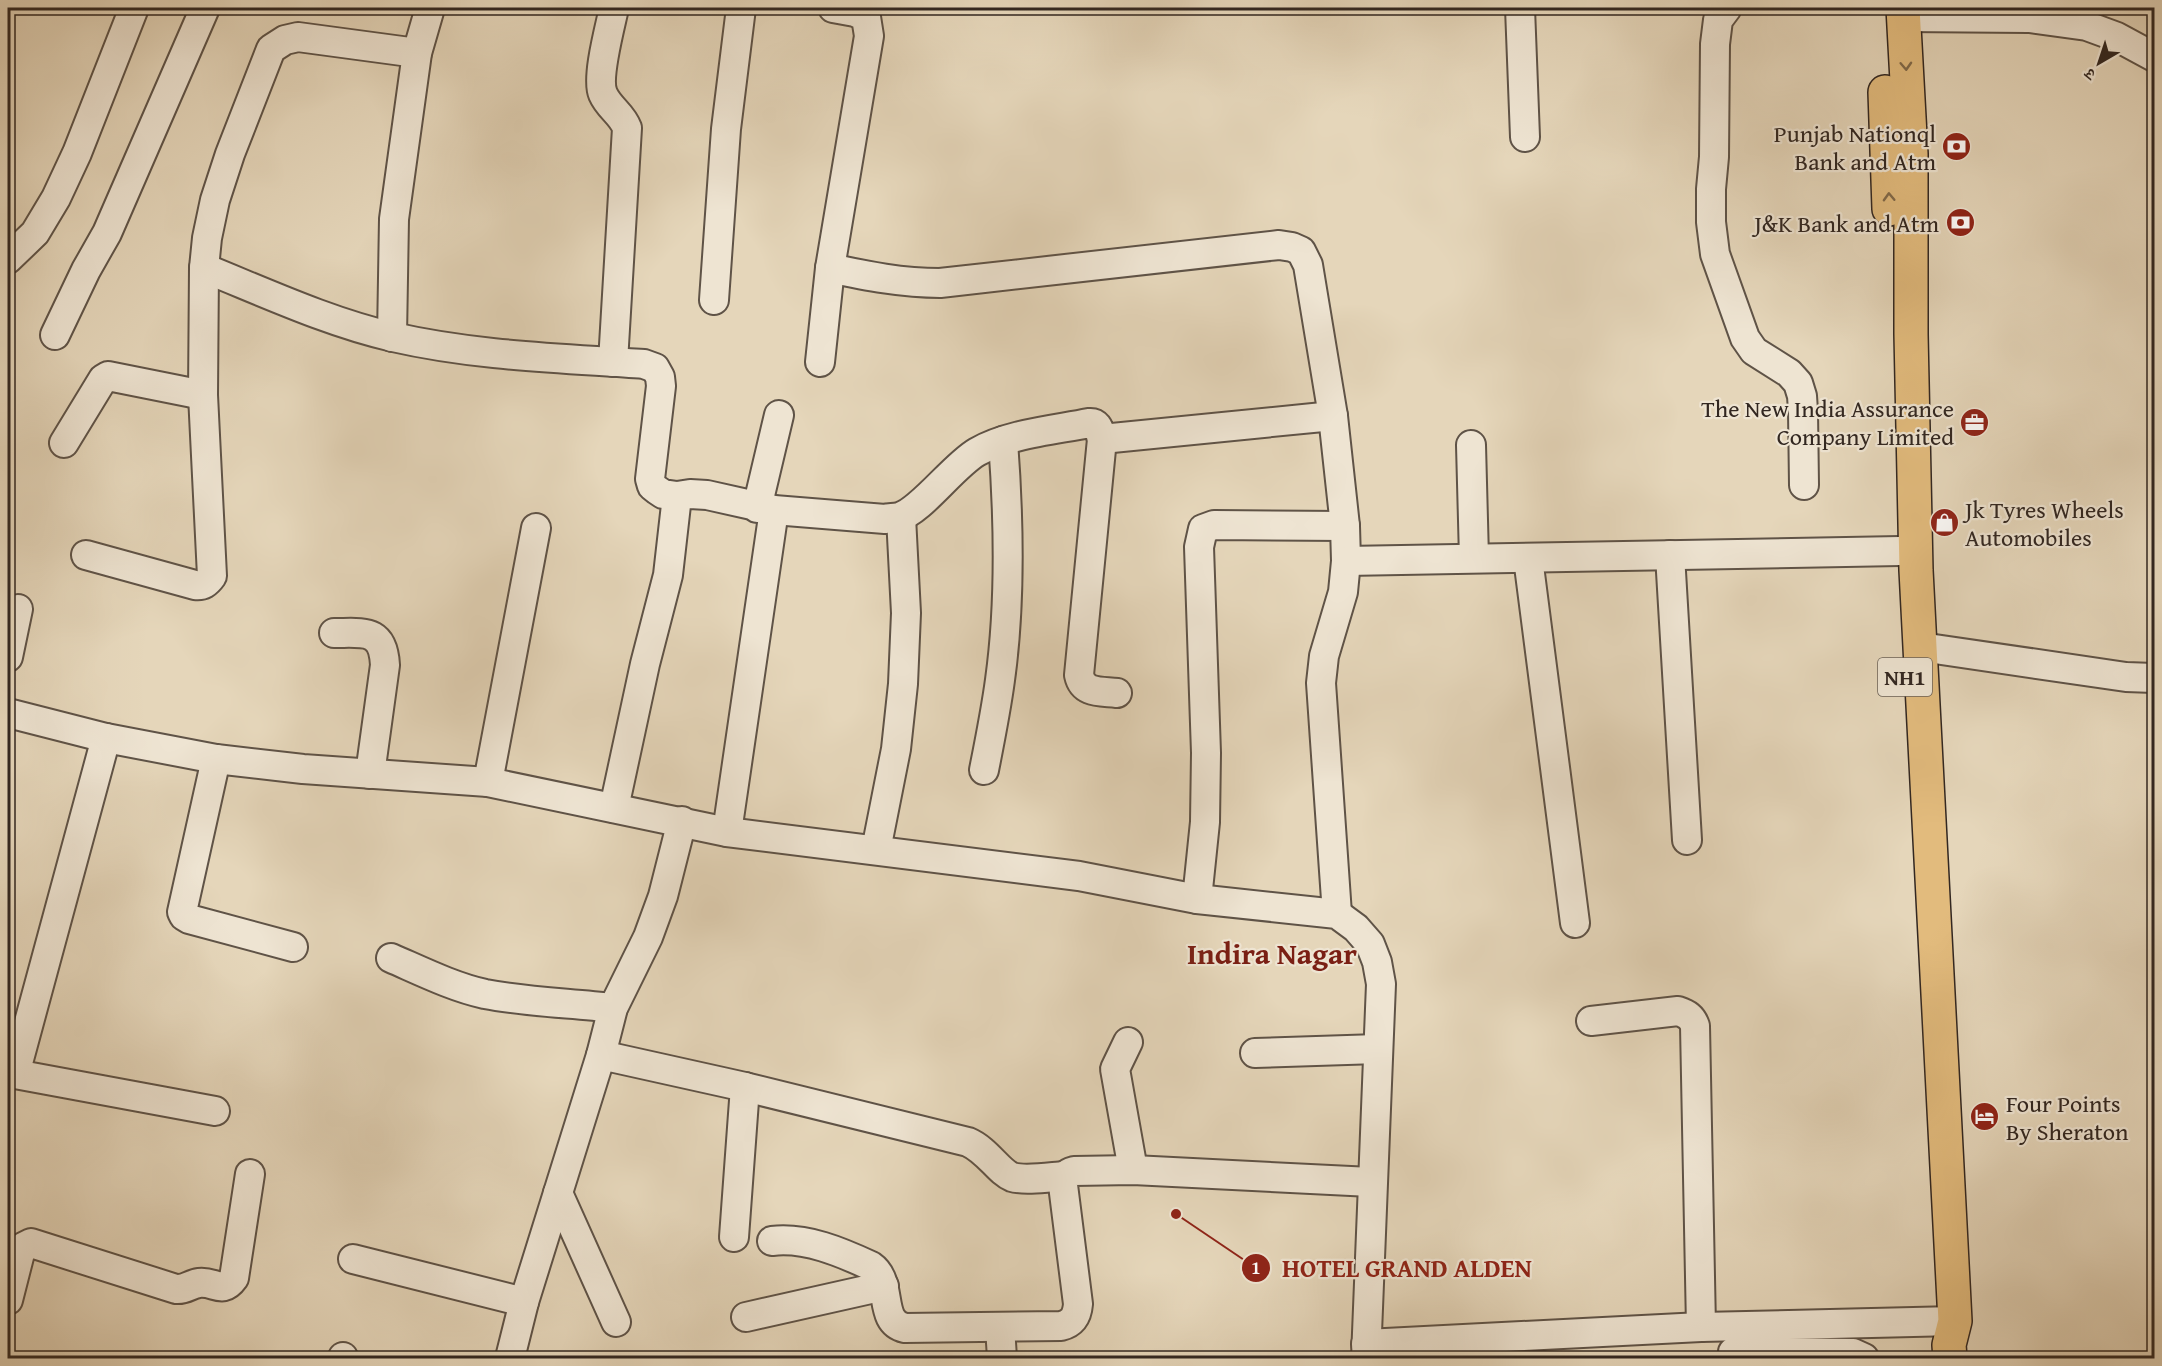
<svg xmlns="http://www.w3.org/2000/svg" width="2162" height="1366" font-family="'Gentium Book Plus','Noto Serif Devanagari',serif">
<rect width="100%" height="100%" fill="#e5d6ba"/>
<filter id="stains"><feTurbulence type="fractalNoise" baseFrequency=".00333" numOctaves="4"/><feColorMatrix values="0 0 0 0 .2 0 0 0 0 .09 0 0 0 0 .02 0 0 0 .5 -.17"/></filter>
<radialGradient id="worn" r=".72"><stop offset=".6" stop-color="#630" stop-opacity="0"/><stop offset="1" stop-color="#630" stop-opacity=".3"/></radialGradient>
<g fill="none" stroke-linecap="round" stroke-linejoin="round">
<defs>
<g id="minor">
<path d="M 1520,8 L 1525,137"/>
<path d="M 1727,8 L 1718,20 L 1715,44 L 1714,157 L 1711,189 L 1711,222 L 1715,254 L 1745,338 L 1754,351 L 1789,373 L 1798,383 L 1802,396 L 1803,411 L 1804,485"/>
<path d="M 1903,17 L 2029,18 L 2087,26 L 2117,37 L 2154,57"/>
<path d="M 8,259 L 35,233 L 56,198 L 77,153 L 134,8"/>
<path d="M 204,268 C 266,293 328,322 393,337 C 476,356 560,358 644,364 L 655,368 L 660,377 L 661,386 L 650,479 L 652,486 L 657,490 L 663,494 L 677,496 L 690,494 L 707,495 L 774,510 L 885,519 C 890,518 895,518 899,517 C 921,511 953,466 977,452 C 1008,434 1054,430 1089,423 C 1099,422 1099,431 1102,439 L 1333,416"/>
<path d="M 830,268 C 867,276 902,283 940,283 L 1279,245 L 1292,247 L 1301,251 L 1308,265 L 1333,416 L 1345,526 L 1346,561 L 1343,592 L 1324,656 L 1321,683 L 1337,914"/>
<path d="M 714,300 L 726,129 L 741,8"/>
<path d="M 55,335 L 86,270 L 107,233 L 205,8"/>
<path d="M 392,337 L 394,219 L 417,53 L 430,8"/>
<path d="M 613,362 L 627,128 C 622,114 609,108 603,94 C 596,78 610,27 614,8"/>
<path d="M 820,362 L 830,268 L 869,36 L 866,17 L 855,12 L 833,8"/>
<path d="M 1102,439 L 1079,675 C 1083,694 1101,691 1117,693"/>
<path d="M 64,443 L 103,379 L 108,376 L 203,395"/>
<path d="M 1471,445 L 1474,558"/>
<path d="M 757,508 L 779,415"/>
<path d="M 86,555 L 195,585 C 203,586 207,583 212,576 L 203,395 L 204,268 L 207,238 L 215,200 L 230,154 L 271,49 L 285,40 L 298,37 L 417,53"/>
<path d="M 1670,555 L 1687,840"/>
<path d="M 1528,558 L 1575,923"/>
<path d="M 1346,561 L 1900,551"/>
<path d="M 334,633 C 364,633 383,628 385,665 L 370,774"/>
<path d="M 1921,647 L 2126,677 L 2154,678"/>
<path d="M 8,657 L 18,609"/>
<path d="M 8,713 L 106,738 L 216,759 L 303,769 L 488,782 L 727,832 L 1079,876 L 1197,899 L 1337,914 L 1356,928 L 1370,944 L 1377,962 L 1381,984 L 1366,1358"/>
<path d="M 216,759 L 182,912 L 184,916 L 189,919 L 293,947"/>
<path d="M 984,770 C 990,740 996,710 1000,680 C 1011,601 1009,520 1003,441"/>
<path d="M 488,782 L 536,528"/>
<path d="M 614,808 L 645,664 L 668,575 L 677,496"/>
<path d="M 727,832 L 774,510"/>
<path d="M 876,850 L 896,749 L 903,684 L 906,613 L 901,517"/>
<path d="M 1197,899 L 1205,822 L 1206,753 L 1199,547 L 1203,529 L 1214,525 L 1345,526"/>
<path d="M 391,958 C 421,971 453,987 485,994 C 527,1002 570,1003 613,1008"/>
<path d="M 1591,1021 L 1678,1011 C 1687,1014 1692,1017 1695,1026 L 1701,1327"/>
<path d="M 1128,1042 L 1115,1069 L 1133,1170"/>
<path d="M 1255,1053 L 1378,1049"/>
<path d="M 601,1055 L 745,1087 L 968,1142 C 987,1150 999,1172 1012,1177 C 1025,1181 1050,1177 1064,1176"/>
<path d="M 8,1074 L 15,1074 L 106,738"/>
<path d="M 15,1074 L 215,1111"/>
<path d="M 558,1193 L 616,1322"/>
<path d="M 734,1237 L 745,1087"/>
<path d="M 772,1241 C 806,1237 841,1252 871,1266 C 894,1282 877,1322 905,1328 L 1061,1326 C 1073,1323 1077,1316 1078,1304 L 1063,1185 C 1064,1176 1066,1173 1074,1171 L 1133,1170 L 1371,1182"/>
<path d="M 353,1259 L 524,1302"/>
<path d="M 8,1300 L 20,1253 L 23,1247 L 31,1243 L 176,1289 C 186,1290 190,1284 199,1283 C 215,1281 222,1295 234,1278 L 250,1174"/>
<path d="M 746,1317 L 884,1286"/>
<path d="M 1000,1327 L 1002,1358"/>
<path d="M 1366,1344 L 1701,1327 L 1955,1321"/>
<path d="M 1733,1352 L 1853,1353 L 1864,1358"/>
<path d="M 343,1358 L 343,1357"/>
<path d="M 510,1358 L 524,1302 L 601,1055 L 613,1008 L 648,937 L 663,896 L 682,821"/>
</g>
<g id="highway">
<path d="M 1903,8 L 1911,154 L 1911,334 L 1916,570 L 1955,1321 L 1949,1345 L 1950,1358"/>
<path d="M 1885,92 L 1889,209"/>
</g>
</defs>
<use href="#minor" stroke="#5f5347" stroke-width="32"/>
<use href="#highway" stroke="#322721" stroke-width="36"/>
<use href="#minor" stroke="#eee4d2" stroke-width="28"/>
<use href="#highway" stroke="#e2bb7d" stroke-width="33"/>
</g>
<defs><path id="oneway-chevron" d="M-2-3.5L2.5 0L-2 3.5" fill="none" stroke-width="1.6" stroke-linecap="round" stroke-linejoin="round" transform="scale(1.5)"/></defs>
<g stroke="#816a4a">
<use href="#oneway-chevron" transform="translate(1906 66) rotate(87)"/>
<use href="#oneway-chevron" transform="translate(1889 197) rotate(-92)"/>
</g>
<defs>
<symbol id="bank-disc" viewBox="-11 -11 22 22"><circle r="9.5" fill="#8f2418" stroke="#eee4d2"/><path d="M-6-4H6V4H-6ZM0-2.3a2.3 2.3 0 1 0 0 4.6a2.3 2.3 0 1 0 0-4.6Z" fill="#fff"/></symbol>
<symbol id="office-disc" viewBox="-11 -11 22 22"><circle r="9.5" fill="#8f2418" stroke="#eee4d2"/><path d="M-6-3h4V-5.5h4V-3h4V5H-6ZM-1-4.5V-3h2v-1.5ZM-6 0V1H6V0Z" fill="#fff"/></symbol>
<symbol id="shop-disc" viewBox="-11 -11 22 22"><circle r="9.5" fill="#8f2418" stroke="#eee4d2"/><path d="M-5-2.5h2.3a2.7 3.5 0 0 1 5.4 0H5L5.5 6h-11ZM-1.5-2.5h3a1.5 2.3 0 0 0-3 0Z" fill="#fff"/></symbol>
<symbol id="hotel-disc" viewBox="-11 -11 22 22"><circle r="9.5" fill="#8f2418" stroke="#eee4d2"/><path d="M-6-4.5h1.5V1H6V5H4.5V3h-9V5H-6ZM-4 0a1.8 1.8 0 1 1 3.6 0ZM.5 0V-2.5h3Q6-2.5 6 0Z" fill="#fff"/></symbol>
</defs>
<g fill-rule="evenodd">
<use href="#bank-disc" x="1940" y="130" width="33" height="33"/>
<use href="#bank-disc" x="1944" y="206" width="33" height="33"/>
<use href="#office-disc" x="1958" y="406" width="33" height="33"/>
<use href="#shop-disc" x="1928" y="506" width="33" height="33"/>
<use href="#hotel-disc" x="1968" y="1100" width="33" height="33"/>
</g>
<g text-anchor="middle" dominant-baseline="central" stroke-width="4.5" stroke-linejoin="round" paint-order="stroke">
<rect fill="#eee4d2" stroke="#6a6056" stroke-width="1.5" x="1878" y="658" width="54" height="38" rx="4.5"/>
<g font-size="22" font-weight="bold" fill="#322721">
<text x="1905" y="677">NH1</text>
</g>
<g font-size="24" fill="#322721" stroke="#eee4d2" text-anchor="end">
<text x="1936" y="133">Punjab Nationql<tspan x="1936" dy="28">Bank and Atm</tspan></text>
<text x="1939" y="223">J&amp;K Bank and Atm</text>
<text x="1954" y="408">The New India Assurance<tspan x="1954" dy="28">Company Limited</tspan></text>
<text x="1965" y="509" text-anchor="start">Jk Tyres Wheels<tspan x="1965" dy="28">Automobiles</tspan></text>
<text x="2006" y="1103" text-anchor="start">Four Points<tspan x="2006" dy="28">By Sheraton</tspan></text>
</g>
<g font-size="30" font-weight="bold" fill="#7a1f14" stroke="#eee4d2">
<text x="1272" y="953">Indira Nagar</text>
</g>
</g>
<path fill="none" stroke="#8f2418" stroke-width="2" d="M1176 1214L1256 1268"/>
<g fill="#8f2418" stroke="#eee4d2" stroke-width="2">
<circle cx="1176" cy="1214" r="6"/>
<circle cx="1256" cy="1268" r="15"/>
</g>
<g font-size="18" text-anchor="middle" font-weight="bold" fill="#fff">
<text x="1256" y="1274">1</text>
</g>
<g font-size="26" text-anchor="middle" font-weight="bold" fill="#8f2418" stroke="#eee4d2" stroke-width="4.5" stroke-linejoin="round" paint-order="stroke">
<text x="1407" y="1277">HOTEL GRAND ALDEN</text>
</g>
<rect width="2162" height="1366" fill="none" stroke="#e5d6ba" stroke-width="30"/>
<rect x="9" y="9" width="2144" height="1348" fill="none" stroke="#322721" stroke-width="3"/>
<rect x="15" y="15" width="2132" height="1336" fill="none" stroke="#322721" stroke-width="1.5"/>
<g transform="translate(2099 63) rotate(219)" stroke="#eee4d2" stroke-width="4.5" paint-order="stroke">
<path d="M0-4.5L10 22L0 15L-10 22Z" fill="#322721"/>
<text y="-9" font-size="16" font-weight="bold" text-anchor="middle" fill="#322721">उ</text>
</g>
<rect width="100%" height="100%" filter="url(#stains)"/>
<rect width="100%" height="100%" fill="url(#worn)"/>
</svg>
